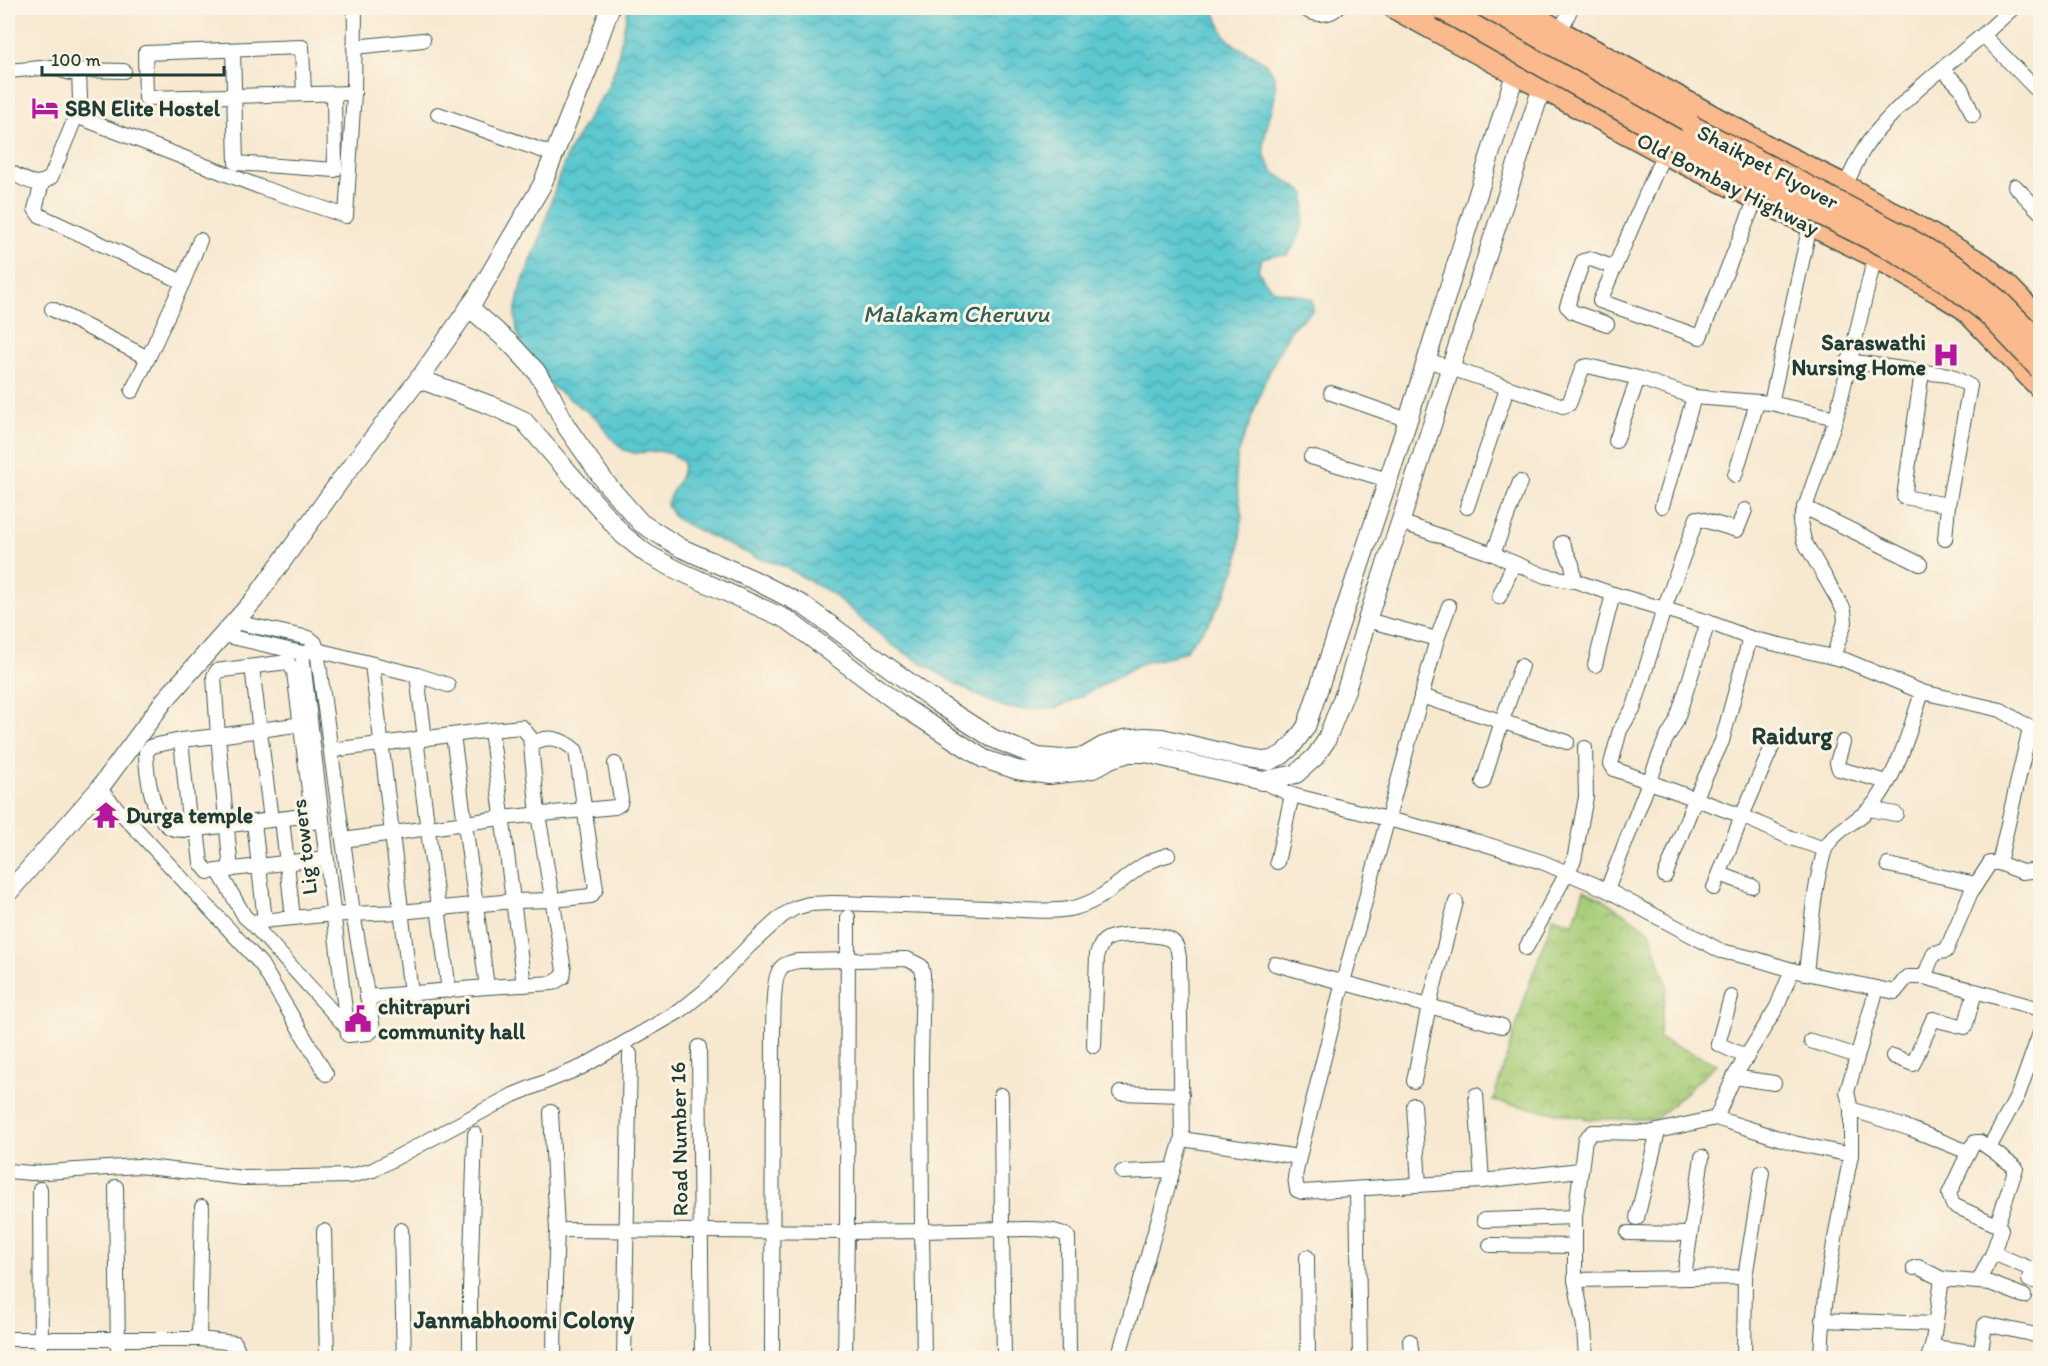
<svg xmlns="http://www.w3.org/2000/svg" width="2048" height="1366" font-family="Itim,sans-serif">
<defs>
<pattern id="park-crowns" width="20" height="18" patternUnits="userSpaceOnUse" patternTransform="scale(1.5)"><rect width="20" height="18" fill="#a6cc77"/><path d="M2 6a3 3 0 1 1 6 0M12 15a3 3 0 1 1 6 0" fill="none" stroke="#87a762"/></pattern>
<pattern id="water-waves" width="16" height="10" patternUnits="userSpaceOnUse" patternTransform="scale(1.5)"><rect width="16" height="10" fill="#5bc8d0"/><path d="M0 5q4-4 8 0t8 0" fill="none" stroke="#4ba4aa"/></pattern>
</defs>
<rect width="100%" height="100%" fill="#fcf5e5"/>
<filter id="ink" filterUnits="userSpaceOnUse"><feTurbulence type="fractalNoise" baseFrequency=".0167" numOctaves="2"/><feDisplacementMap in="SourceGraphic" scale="12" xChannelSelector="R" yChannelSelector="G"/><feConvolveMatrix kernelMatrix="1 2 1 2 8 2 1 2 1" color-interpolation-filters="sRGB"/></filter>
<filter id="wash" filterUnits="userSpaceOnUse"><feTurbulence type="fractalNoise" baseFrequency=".008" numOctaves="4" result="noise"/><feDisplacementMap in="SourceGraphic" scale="24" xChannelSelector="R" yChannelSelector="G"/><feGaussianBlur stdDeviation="1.35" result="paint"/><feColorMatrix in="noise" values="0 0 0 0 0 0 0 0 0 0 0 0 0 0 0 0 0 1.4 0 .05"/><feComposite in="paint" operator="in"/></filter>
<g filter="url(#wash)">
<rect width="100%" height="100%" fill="#f7e8d0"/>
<path fill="url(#park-crowns)" stroke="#628456" stroke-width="1.5" d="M 1584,890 L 1604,900 L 1650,931 L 1667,987 L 1658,1038 L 1717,1064 L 1656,1119 L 1590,1119 L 1493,1101 L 1528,988 L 1553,917 L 1573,924 Z"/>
<path fill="url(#water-waves)" stroke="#3d8282" stroke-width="1.5" d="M 628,8 L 1213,8 C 1217,17 1220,28 1226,37 C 1239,54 1267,54 1274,77 C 1283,107 1249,139 1272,170 C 1278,178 1295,184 1305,194 C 1305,216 1303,238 1287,255 L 1274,255 L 1262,258 L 1258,269 C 1275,304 1286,286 1312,300 L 1313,310 L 1292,328 L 1283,344 L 1265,381 L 1238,454 L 1235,475 L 1242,515 L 1238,562 L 1225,595 L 1210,621 L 1185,651 L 1174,656 L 1142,663 L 1082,696 L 1056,708 L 1027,709 L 1007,708 L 987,700 L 953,682 L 892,645 L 830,592 L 783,566 L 756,557 L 697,530 L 675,518 L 667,505 C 671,487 684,480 683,462 L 672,454 L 659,451 L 635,453 L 624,450 L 608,435 L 599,420 L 551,386 L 526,356 L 517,331 L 515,314 L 520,289 L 541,236 L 557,182 L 568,153 L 594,108 L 607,90 L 616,66 Z"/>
</g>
<g filter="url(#ink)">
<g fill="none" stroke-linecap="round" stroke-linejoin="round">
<defs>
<g id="minor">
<path d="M 1304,8 C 1313,16 1328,16 1337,8"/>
<path d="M 1560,32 L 1571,8"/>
<path d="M 1983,35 L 2013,8"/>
<path d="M 354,47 L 423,40"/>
<path d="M 233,50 L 236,163 L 335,170 L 334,94"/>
<path d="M 1942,69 L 1961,88 L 1973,115"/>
<path d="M 79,70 L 124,71"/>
<path d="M 8,71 L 52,67 L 71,73 L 79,70 L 80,100 L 76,116 L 51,177 C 36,190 23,178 8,171"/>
<path d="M 304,94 L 302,47 L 145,53 L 146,98 L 354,93"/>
<path d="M 438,114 L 555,155"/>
<path d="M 76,116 L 260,187 L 346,216 L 354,93 L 355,8"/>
<path d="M 1664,153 L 1600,301 L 1700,337 L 1759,191"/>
<path d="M 42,183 L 35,209 L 39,215 L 183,282 L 148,358 L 52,309"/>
<path d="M 1845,186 C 1854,167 1863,147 1877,131 C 1908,94 1947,65 1983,35 L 2040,93"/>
<path d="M 2015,186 L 2040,212"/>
<path d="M 183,282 L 200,240"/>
<path d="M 1607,324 L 1573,312 L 1567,306 L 1583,261 L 1591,259 L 1615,268"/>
<path d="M 1427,360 L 1563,406 L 1569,404 L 1583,367 L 1588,366 L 1638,378 L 1694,397 L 1771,403 L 1836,418 L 1875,256"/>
<path d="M 1848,361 L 1922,372 L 1904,497 L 1948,505"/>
<path d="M 1922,372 L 1949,375 L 1970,386 L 1948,505 L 1945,539"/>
<path d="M 132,391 L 148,358"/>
<path d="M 1331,393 L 1408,420"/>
<path d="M 1771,403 L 1810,225"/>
<path d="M 1616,441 L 1638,378"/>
<path d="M 1311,457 L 1388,480"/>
<path d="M 1735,475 L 1757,403"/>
<path d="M 1662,506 L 1694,397"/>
<path d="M 1467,507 L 1507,389"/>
<path d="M 1804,507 L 1920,564"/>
<path d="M 1745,510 L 1737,530 L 1697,518 L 1664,609 L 1634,707 L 1620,730 L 1611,764 L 1614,769 L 1742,816 L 1791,838 L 1825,849 C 1813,889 1811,931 1806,973"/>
<path d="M 1400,522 L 1493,554 L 1545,576 L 1575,581 L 1613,594 L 1708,622 L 1750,638 L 1845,660 L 1922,692 C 1911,727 1895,783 1869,809 C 1855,823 1834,831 1825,849"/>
<path d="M 1562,543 L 1572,564 L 1575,581"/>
<path d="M 1493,554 L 1520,482"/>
<path d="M 1499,597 L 1514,563"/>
<path d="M 1449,606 L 1437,639 L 1343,982 L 1299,1157 L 1295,1177 L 1297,1190 L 1302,1192 L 1482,1181 L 1580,1170"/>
<path d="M 1367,620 L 1437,639"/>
<path d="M 235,622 L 309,638 L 315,643 L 317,650 L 353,913 L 373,1029 L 369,1033 L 348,1035 L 302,653"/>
<path d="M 223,635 L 302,653 L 317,650 L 417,675 L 425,739"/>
<path d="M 1833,657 L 1845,622 L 1844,610 L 1804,541 L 1800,522 L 1836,418"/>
<path d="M 372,664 L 411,994"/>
<path d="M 1595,665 L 1613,594"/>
<path d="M 252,667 L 271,820"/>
<path d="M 417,675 L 448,685"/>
<path d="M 1922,692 L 2001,710 L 2040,734"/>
<path d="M 1421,696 L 1567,742"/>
<path d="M 416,739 L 449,991"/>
<path d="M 181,740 L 152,746 L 146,752 C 146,771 152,818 171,828 C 176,830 185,830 190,830 L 319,814"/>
<path d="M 1843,742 L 1837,763 L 1839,769 L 1888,782"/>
<path d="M 332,750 L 491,730 L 524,985"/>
<path d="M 1262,781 L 1292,795 L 1277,862"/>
<path d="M 1483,782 L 1502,721 L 1521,666"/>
<path d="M 99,789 L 261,964 L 326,1074"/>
<path d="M 1292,795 L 1479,842 L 1542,862 L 1607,890 L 1721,951 L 1756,959 L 1792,970 L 1895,992 L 1907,977 L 1924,977 L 2040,1009"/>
<path d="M 1869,809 L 1896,814"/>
<path d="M 282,819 L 293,918"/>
<path d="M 254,822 L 265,921"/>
<path d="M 197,829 L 201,863 L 208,872 L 326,858"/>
<path d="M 190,830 L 181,740 L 218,736 L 214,676 L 217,671 L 223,670 L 288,662 L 294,672 L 313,822"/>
<path d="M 343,840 L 501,818 L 615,807 L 620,804 L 621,799 L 615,764"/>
<path d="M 1999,863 L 2030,728"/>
<path d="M 1888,865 L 1976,884"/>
<path d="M 231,870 L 218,736 L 309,723"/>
<path d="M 219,872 L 245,917 L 251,922"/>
<path d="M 1720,874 L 1752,886"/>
<path d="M 1665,876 L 1695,799 L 1722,741 L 1750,638"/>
<path d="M 1714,888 L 1742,816 L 1775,740"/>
<path d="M 1607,890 L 1665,741 L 1676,722 L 1708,622"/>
<path d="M 1526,948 L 1574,860 L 1586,797 L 1585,748"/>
<path d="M 1275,964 L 1502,1026"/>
<path d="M 1924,977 L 1934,953 L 1946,951 L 1971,892 L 1990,863 L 1999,863 L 2022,872 L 2040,870"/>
<path d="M 487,987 L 553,983 L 563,977 L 564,970 L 538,814 L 530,737 L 522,727 L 491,730"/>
<path d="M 367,997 L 487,987 L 453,735"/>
<path d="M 1731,997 L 1718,1044 L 1747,1057"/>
<path d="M 347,1028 L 251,922 L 324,915 L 401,912 L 513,901 L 553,900 L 591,896 L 596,889 L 576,751 C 563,739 546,733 532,745"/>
<path d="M 1811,1041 L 1857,1056"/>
<path d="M 1094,1046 L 1097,954 C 1100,948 1101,942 1107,939 C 1118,933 1163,933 1172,941 C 1178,946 1178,951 1179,958 L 1182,1139 L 1118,1358"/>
<path d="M 699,1047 L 702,1358"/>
<path d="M 1893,1056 L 1913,1064 L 1933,1019 L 1965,1027 L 1975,992"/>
<path d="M 1734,1077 L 1774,1083"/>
<path d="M 1414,1081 L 1429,1005 L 1456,902"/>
<path d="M 1120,1093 L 1182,1095"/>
<path d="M 1001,1095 L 1002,1229 C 1018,1230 1057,1226 1068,1237 L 1069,1358"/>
<path d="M 1476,1095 L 1482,1181"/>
<path d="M 1414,1105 L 1419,1185"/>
<path d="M 1851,1109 L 1911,1129 L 1968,1152"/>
<path d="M 551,1112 L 557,1230 L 555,1281 L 554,1358"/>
<path d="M 1716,1118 L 1794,1143 L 1851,1155 C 1838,1222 1823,1290 1821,1358"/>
<path d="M 1182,1139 L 1299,1157"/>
<path d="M 1989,1148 L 2016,1168 L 1997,1225"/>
<path d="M 1851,1155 L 1851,1109 L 1847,1092 L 1877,988"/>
<path d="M 8,1171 L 31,1173 L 138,1166 L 243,1178 L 351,1176 L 373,1170 L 513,1095 L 582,1067 L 680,1011 L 706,990 L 749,946 L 782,916 L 795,908 L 809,904 L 832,903 C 883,904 935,906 987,908 C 1012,909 1045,913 1069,909 C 1113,901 1128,864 1168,855"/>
<path d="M 1122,1172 L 1173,1170"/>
<path d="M 116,1187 L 118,1358"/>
<path d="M 40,1189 L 41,1358"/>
<path d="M 1357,1189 L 1360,1358"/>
<path d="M 1575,1217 L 1575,1280 L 1584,1327 L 1586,1358"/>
<path d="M 1637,1218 L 1658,1131"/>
<path d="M 1484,1220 L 1575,1217 L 1585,1139 L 1593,1132 L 1648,1133 L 1716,1118 L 1734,1077 L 1777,1007 L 1792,970"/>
<path d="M 401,1230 L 404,1358"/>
<path d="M 557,1230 L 847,1232 L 848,917"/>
<path d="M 324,1231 L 327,1358"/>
<path d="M 1628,1233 L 1690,1234"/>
<path d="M 1490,1245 L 1575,1246"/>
<path d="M 1993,1253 L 2031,1269 L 2029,1280 L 2040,1282"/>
<path d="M 1307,1257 L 1308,1358"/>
<path d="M 1914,1268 L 1918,1267 L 1942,1279"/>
<path d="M 1684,1277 L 1702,1157"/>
<path d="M 1575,1280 L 1745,1277 L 1762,1172"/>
<path d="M 1978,1282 L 1993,1253 L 2001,1229 L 1997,1225 L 1953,1205 L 1949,1194 L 1971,1147 L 1975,1142 L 1980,1142 L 1989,1148 L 2018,1095 L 2040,1033"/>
<path d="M 1822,1320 L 1934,1324"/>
<path d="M 8,1339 L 199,1339 L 235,1343 L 241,1358"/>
<path d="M 199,1339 L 202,1207"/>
<path d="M 1410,1341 L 1412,1358"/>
<path d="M 1932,1347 L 1981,1353"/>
<path d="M 470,1358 L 470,1290 L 475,1134"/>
<path d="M 624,1358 L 630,1054"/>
<path d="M 772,1358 L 773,1027 C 774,1013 772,978 781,968 C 785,963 792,962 799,961 L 907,959 L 921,966 L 923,974 L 921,1059 L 922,1231 L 847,1232 L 845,1358"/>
<path d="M 924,1358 L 922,1231 L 1002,1229 L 1004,1358"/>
<path d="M 1744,1358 L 1745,1277"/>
<path d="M 1928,1358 L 1932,1347 L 1942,1279 L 1990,1283 L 2024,1296"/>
<path d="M 1980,1358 L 1985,1324 L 2040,1336"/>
</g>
<g id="tertiary">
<path d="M 469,307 L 511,344 L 536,371 L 551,395 L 566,426 L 605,482 L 641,523 L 681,548 L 754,580 L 803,605 L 939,704 L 992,738 L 1038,757 L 1061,759 L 1084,757 L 1103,746 L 1124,739 L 1145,737 L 1162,738 L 1242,757 L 1269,761 L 1282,755 L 1292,746 L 1306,727 L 1408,420 L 1515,74"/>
<path d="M 419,379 L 490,405 L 523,420 L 623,535 L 647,554 L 677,570 L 788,620 L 902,706 L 984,759 L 1017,770 L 1049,775 L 1077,772 L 1093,769 L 1110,759 L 1129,753 L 1146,753 L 1262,781 L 1296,774 L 1315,757 L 1326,741 L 1347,687 L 1367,620 L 1399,526 L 1542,87"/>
<path d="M 8,893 L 99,789 L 164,701 L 254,600 L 343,477 L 424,372 L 477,296 L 542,185 L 592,59 L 610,8"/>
</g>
<g id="primary">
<path d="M 1395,8 L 1664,153 L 1875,256 L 1938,292 L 1964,308 L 2040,387"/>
<path d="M 1481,8 L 1692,127"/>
<path d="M 1520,8 L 1560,32 L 1773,150 L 1845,186 L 1952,247 L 1983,265 L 2006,285 L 2040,320"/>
</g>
</defs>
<use href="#minor" stroke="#3f574b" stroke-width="16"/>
<use href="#tertiary" stroke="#3f574b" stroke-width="20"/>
<use href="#primary" stroke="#3f574b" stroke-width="25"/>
<use href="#minor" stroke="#fff" stroke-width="14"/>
<use href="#tertiary" stroke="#fff" stroke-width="18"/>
<use href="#primary" stroke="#fbba8d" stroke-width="22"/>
<defs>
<g id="primary-bridge">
<path d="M 1441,8 L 1695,151 L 1896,251 L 1948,282 L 1987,312 L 2040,368"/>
<path d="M 1692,127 L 1906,238 L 1959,269 L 1999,302 L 2040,343"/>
</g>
</defs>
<use href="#primary-bridge" stroke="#3f574b" stroke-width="25" stroke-linecap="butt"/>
<use href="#primary-bridge" stroke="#fbba8d" stroke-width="22"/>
</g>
</g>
<defs>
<symbol id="hotel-bare" viewBox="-9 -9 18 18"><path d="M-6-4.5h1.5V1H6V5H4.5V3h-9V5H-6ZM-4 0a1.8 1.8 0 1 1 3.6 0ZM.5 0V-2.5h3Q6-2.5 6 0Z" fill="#b5179e" stroke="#fcf5e5" stroke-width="2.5" paint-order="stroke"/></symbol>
<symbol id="hospital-bare" viewBox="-9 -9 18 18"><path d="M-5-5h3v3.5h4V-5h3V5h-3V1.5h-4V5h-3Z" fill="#b5179e" stroke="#fcf5e5" stroke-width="2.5" paint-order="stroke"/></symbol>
<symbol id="temple-bare" viewBox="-9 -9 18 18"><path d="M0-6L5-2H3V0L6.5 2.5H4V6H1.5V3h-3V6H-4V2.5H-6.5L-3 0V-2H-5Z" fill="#b5179e" stroke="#fcf5e5" stroke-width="2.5" paint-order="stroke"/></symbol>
<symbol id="civic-bare" viewBox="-9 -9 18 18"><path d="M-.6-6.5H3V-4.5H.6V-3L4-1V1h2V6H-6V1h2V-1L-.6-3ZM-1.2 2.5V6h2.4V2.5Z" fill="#b5179e" stroke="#fcf5e5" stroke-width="2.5" paint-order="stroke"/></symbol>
</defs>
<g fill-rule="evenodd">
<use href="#hotel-bare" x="26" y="89" width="38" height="38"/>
<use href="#hospital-bare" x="1927" y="336" width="38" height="38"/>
<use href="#temple-bare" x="87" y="796" width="38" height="38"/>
<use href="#civic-bare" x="339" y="1000" width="38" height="38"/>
</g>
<g text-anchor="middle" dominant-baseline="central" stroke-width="6" stroke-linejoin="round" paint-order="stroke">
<g font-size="22" font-weight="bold" fill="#1f3d34" stroke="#fcf5e5" text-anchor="start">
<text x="65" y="108">SBN Elite Hostel</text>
<text x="1926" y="342" text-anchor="end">Saraswathi<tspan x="1926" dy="25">Nursing Home</tspan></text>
<text x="126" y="815">Durga temple</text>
<text x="378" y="1006">chitrapuri<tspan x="378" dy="25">community hall</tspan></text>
</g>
<g font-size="22" fill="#1f3d34" stroke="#fcf5e5">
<text transform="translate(1768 167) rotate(28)">Shaikpet Flyover</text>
<text transform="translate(1728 184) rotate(27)">Old Bombay Highway</text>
<text transform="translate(304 847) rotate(-97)">Lig towers</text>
<text transform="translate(679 1139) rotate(-91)">Road Number 16</text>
</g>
<g font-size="24" font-style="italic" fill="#2e605b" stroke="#fcf5e5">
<text x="956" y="313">Malakam Cheruvu</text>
</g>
<g font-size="24" font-weight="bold" fill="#1f3d34" stroke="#fcf5e5">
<text x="1792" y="735">Raidurg</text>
<text x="524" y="1319">Janmabhoomi Colony</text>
</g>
</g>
<rect width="2048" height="1366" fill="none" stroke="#fcf5e5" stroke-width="30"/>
<path d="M42 66v9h182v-9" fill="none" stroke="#1f3d34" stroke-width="3"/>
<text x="51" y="66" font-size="18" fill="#1f3d34" stroke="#fcf5e5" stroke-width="4.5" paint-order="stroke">100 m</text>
</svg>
